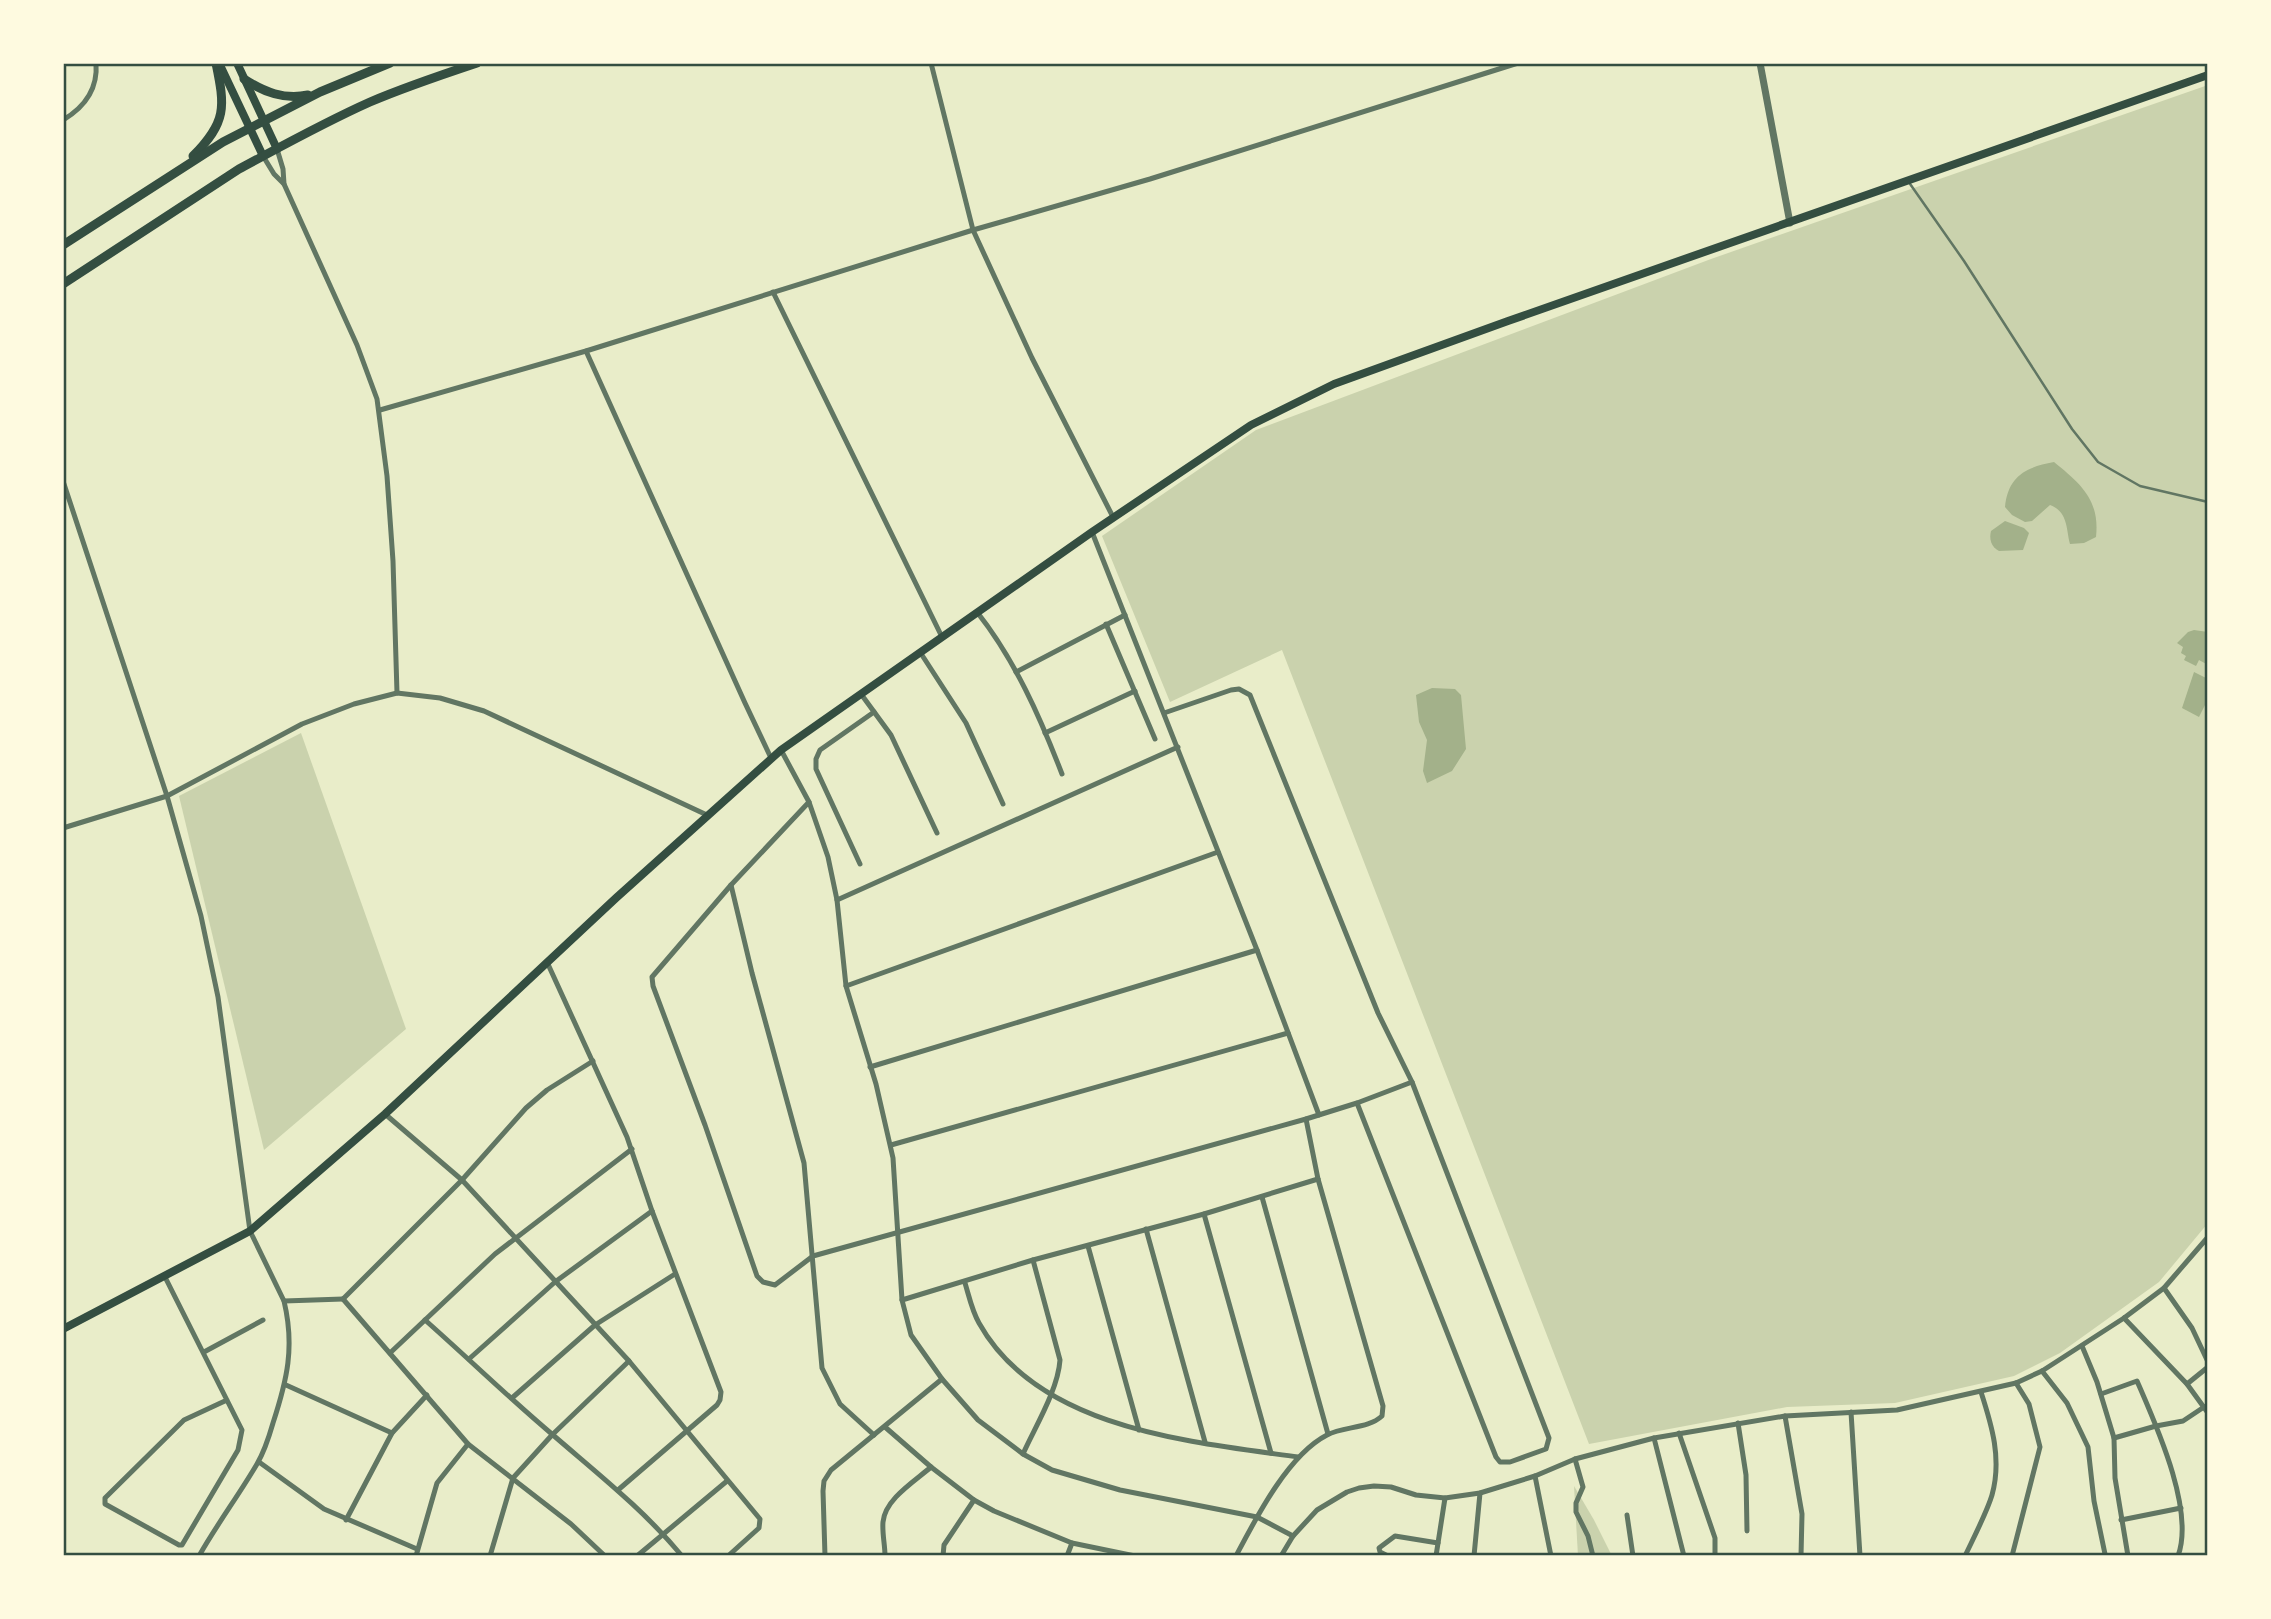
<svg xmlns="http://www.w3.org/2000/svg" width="2271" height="1619" font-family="Overpass,sans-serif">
<rect width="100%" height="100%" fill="#e9edc9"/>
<g fill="#cad2ad">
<path d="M 2208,85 L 2208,1223 L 2159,1282 L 2060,1353 L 2014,1376 L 1895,1403 L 1787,1407 L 1589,1444 L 1282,650 L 1170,702 L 1102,536 L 1256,430 L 1711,259 Z"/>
<path d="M 301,733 L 406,1029 L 264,1150 L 179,796 Z"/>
<path d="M 1574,1486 L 1594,1520 L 1612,1556 L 1578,1556 Z"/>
</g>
<g fill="#a3b18a">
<path d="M 2054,462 C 2081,484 2100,500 2096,537 L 2084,543 L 2070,544 C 2066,528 2068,512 2050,505 L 2032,521 L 2025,522 L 2012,515 L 2005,507 C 2008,476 2026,467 2054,462 Z"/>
<path d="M 2005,521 L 2024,528 L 2029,533 L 2023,550 L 1999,551 C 1991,547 1989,539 1991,531 Z"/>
<path d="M 2194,630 L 2208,632 L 2206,641 L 2208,665 L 2199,660 L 2196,666 L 2184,660 L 2186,656 L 2181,653 L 2183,647 L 2177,643 L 2188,632 Z"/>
<path d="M 2194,672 L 2208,679 L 2208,699 L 2199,717 L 2182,708 Z"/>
<path d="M 1432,688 L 1455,689 L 1461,695 L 1466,749 L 1452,771 L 1427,783 L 1423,771 L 1427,740 L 1419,722 L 1416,695 Z"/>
</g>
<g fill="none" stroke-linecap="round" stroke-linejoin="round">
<path stroke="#617663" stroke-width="2.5" d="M 1908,181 L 1964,261 L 2072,429 L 2098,462 L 2140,486 L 2208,502"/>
<g stroke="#617663" stroke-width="5">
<path d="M 931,63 L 973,230 L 1032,358 L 1113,517"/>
<path d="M 63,120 C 85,107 98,89 96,63"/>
<path d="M 277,149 L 283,169 L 284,184 L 357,345 L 377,399 L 387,476 L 393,561 L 397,693"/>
<path d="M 263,156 L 274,174 L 284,184"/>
<path d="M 773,292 L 942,637"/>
<path d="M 586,351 L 745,703 L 771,758"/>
<path d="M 380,410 L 586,351 L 973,230 L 1150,179 L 1518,63"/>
<path d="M 63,481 L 167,796 L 201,916 L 218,997 L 250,1231 L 284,1301 C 295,1347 287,1380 273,1423 C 269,1437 264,1452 257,1464 C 239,1495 217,1524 199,1556"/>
<path d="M 1092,532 L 1257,950 L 1319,1115"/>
<path d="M 977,612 C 1015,660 1040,717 1062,774"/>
<path d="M 1106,624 L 1155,739"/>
<path d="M 920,652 L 966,723 L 1003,804"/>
<path d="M 1016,672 L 1125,615"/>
<path d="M 861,694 L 891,735 L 937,833"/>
<path d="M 1164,713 L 1231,690 L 1239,689 L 1250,695 L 1378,1013 L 1412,1082 L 1549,1438 L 1546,1449 L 1510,1462 L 1500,1462 L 1496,1457 L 1357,1103"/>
<path d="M 1045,733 L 1135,691"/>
<path d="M 781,750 L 809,802 L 828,857 L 837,900 L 846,986 L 876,1084 L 893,1158 L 902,1300 L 911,1335 L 942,1379 L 978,1420 L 1023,1454 L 1052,1470 L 1120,1490 L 1257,1517 L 1293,1536"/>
<path d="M 809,802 L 731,885 L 652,977 L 653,986 L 705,1125 L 757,1276 L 763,1282 L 775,1285 L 813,1256 L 1306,1119 L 1357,1103 L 1412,1082"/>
<path d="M 63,828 L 167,796 L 302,724 L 354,704 L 397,693 L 440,698 L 484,711 L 707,815"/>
<path d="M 860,864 L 816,769 L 816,759 L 820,750 L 874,712"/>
<path d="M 731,885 L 752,973 L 804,1163 L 822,1368 L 840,1404 L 874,1435"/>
<path d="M 837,900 L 1178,747"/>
<path d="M 547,962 L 627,1137 L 652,1211 L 721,1392 L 720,1400 L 717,1405 L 618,1490"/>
<path d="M 846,986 L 1218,852"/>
<path d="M 870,1067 L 1257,950"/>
<path d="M 385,1114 L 462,1180 L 629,1361 L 760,1519 L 759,1528 L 728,1556"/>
<path d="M 891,1145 L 1288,1033"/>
<path d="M 1262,1197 L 1328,1434"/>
<path d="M 1204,1214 L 1271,1453"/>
<path d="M 1146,1229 L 1205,1442"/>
<path d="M 1088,1246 L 1139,1430"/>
<path d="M 165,1277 L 242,1430 L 238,1450 L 182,1545 L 179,1545 L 105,1504 L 105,1498 L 184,1420 L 227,1400"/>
<path d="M 965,1283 C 969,1296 972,1311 979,1323 C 1038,1429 1190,1442 1298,1457"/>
<path d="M 2164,1288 L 2192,1328 L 2208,1362"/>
<path d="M 343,1299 L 468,1444 L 571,1524 L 605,1556"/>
<path d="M 343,1299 L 462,1180 L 526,1108 L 547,1090 L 593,1061"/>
<path d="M 902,1300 L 1033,1260 L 1204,1214 L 1318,1179"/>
<path d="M 284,1301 L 343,1299"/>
<path d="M 2124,1318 L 2187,1384 L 2208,1413"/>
<path d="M 425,1320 C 468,1358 509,1398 553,1435 C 598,1474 644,1510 682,1556"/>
<path d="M 2082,1346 L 2097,1382 L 2114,1438 L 2115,1478 L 2128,1556"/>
<path d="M 204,1352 L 263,1320"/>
<path d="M 390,1353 L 495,1254 L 632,1149"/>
<path d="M 469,1359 L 555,1282 L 652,1211"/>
<path d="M 2042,1371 L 2067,1403 L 2088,1447 L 2094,1501 L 2105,1554"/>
<path d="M 2187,1384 L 2208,1367"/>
<path d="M 286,1385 L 392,1433"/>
<path d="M 2101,1394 L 2137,1381 C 2156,1425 2195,1510 2178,1556"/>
<path d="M 512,1398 L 595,1325 L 675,1274"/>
<path d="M 1851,1412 L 1860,1556"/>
<path d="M 1785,1416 L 1802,1514 L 1801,1556"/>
<path d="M 1738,1423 L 1746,1475 L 1747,1531"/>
<path d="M 885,1427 L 931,1467 L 974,1500 L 994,1511 L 1072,1543 L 1135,1556"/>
<path d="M 1679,1433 L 1715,1538 L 1715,1556"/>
<path d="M 1654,1438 L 1684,1556"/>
<path d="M 2114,1438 L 2156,1426 L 2183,1421 L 2204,1407"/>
<path d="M 1023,1454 C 1035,1427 1058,1390 1060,1360 L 1033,1260"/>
<path d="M 1575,1459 L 1583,1487 L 1576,1503 L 1576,1512 L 1588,1536 L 1593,1556"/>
<path d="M 259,1462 L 324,1509 L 417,1549"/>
<path d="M 1535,1476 L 1551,1556"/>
<path d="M 1627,1515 L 1633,1556"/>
<path d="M 346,1520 L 392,1433 L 427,1395"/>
<path d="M 2121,1520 L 2181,1508"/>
<path d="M 416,1556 L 437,1483 L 468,1444"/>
<path d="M 490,1556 L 513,1478 L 552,1435 L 629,1361"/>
<path d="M 637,1556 L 727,1481"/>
<path d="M 825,1556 L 823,1491 L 824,1481 L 831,1470 L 942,1379"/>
<path d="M 885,1556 C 885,1545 882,1533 883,1522 C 885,1499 915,1481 931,1467"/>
<path d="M 943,1556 L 944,1545 L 974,1500"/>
<path d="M 1067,1556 L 1072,1543"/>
<path d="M 1236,1556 C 1256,1518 1288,1455 1327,1435 C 1344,1426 1368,1429 1382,1416 L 1383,1406 L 1318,1179 L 1306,1119"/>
<path d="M 1281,1556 L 1293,1536 L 1317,1510 L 1347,1492 L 1359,1488 L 1374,1486 L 1391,1487 L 1416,1495 L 1445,1498 L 1480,1493 L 1535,1476 L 1575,1459 L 1654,1438 L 1785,1416 L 1897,1410 L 2016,1383 L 2042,1371 L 2124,1318 L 2164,1288 L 2208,1237"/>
<path d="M 1388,1556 L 1380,1552 L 1379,1548 L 1395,1536 L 1438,1543"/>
<path d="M 1436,1556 L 1445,1498"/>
<path d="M 1474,1556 L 1480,1493"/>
<path d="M 1965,1556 C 1973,1539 1987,1512 1992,1495 C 2002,1459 1992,1426 1981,1392"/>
<path d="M 2012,1556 L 2040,1447 L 2029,1404 L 2016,1383"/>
</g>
<path stroke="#617663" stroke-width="7" d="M 1760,63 L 1790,223"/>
<g stroke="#344e41" stroke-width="8">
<path d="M 219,63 L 263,156"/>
<path d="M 237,63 L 277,149"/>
<path d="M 63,1329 L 250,1231 L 385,1114 L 616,898 L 781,750 L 1092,532 L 1251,425 L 1334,384 L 1508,321 L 2208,75"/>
</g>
<g stroke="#344e41" stroke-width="9">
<path d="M 244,79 C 264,92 284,100 308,95"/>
<path d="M 193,156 C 227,122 225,107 216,63"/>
<path d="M 63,245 L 223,142 L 320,92 L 390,63"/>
<path d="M 63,284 L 239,169 C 282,146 325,122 370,102 C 405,87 441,75 477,63"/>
</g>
</g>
<rect width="2271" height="1619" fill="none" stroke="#fefae0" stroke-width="130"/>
<rect x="65" y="65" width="2141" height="1489" fill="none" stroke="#344e41" stroke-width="2.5"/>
</svg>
